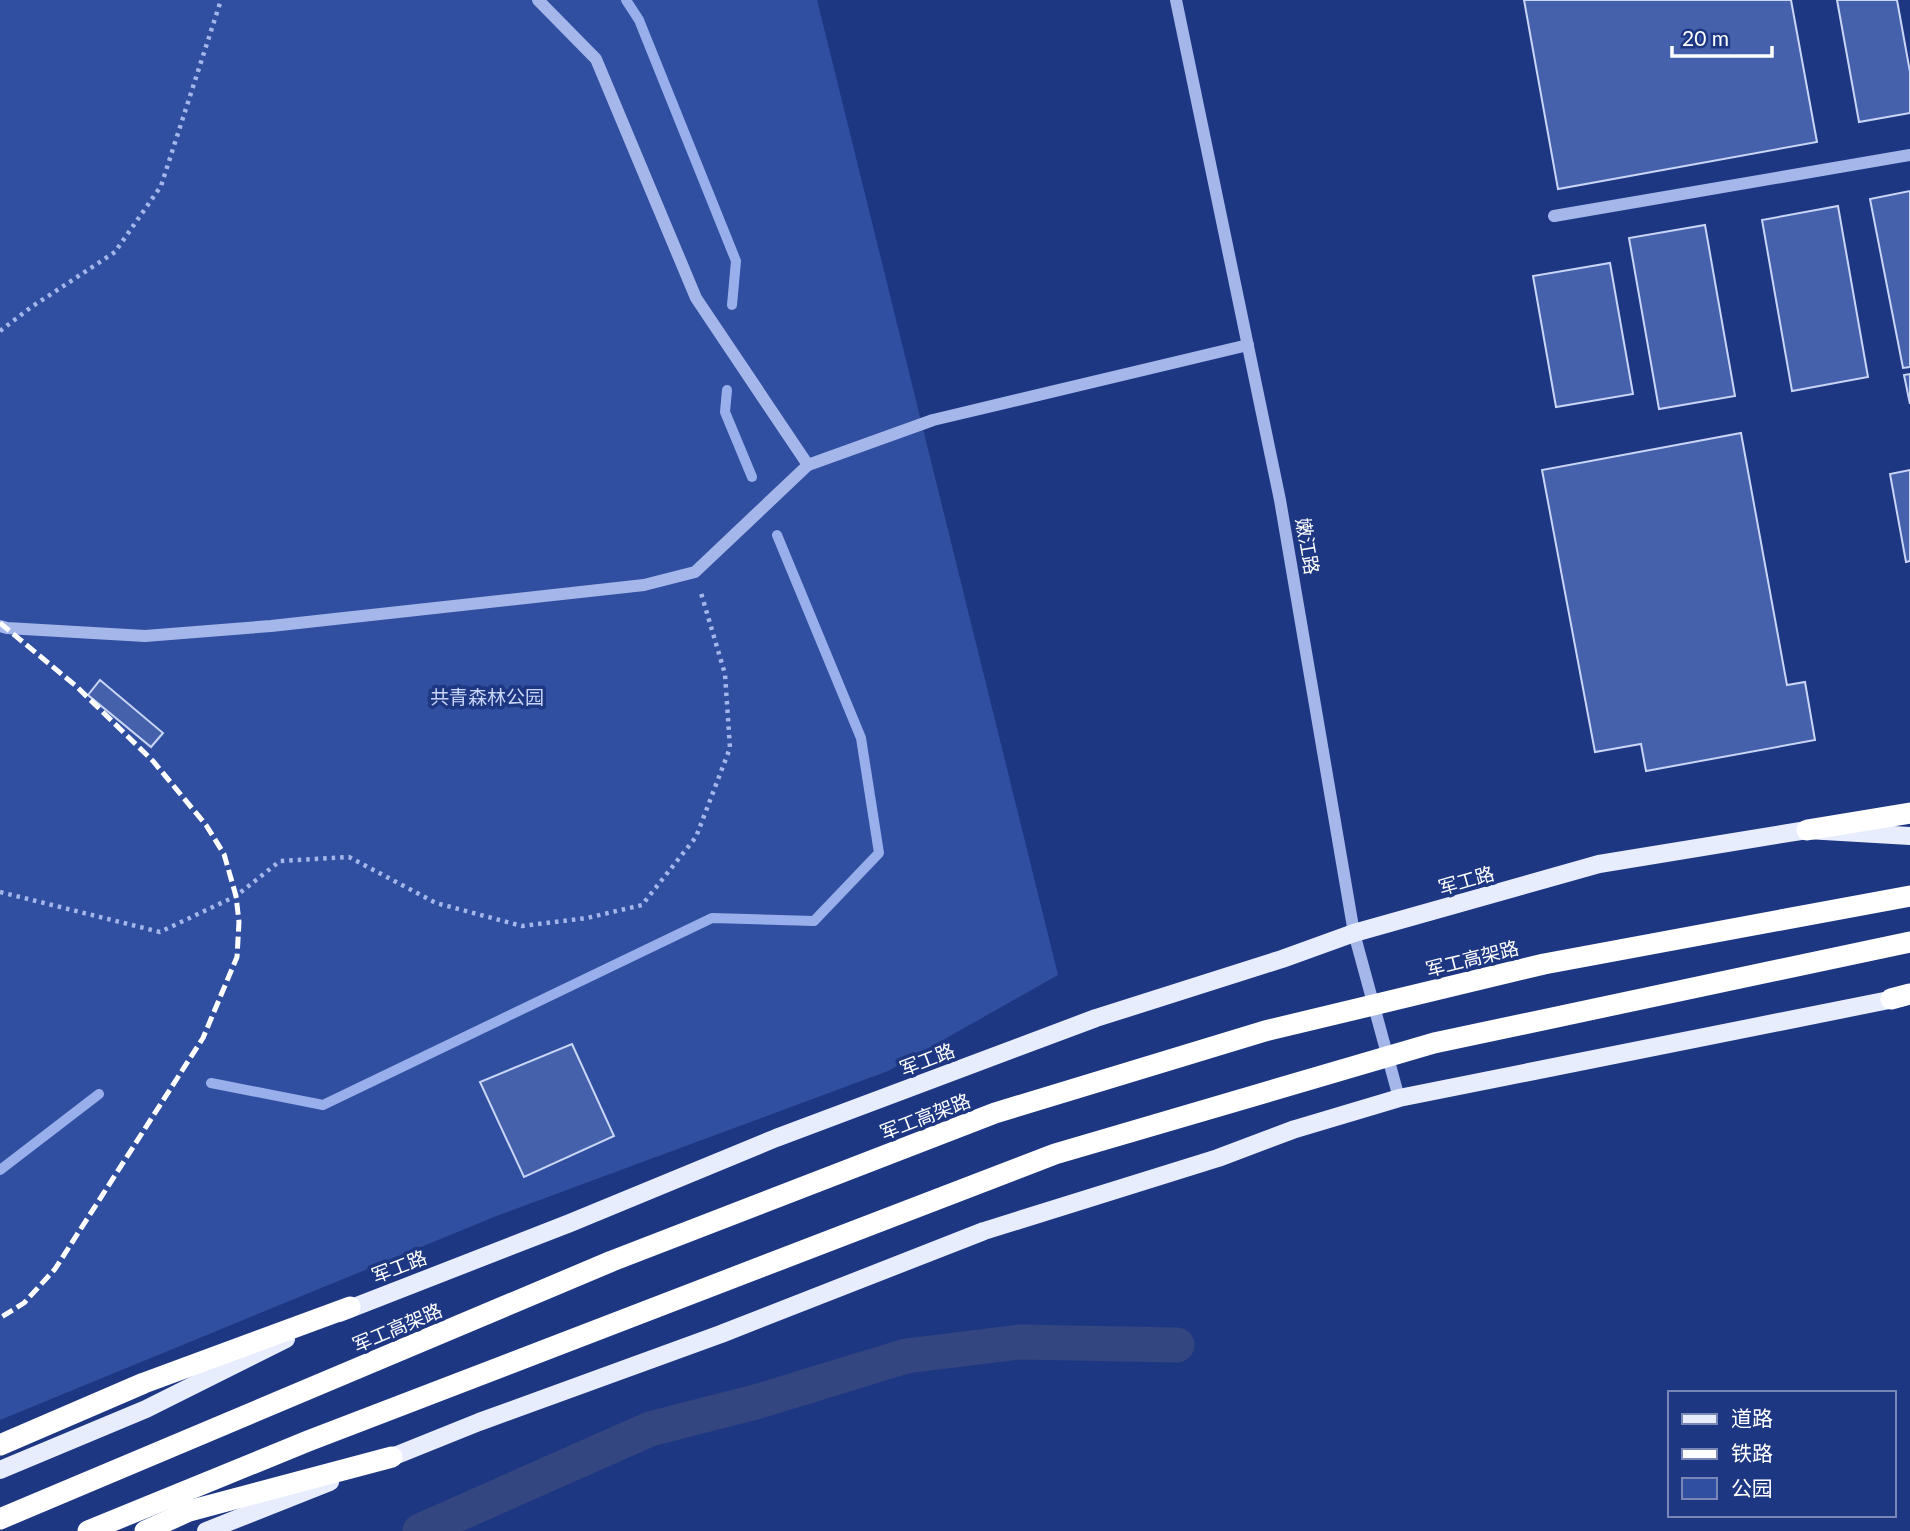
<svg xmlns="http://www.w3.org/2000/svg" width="1910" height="1531" font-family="Lato,'Noto Sans SC',sans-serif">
<rect width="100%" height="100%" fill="#1e3783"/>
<path fill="#314fa1" d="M 0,0 L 817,0 L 1058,975 L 888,1071 L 494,1217 L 0,1420 Z"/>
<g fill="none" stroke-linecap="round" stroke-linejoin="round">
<g stroke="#98afeb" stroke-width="10">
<path d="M 626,0 L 639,20 L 736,261 L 732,305"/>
<path d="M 727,390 L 725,412 L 752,477"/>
<path d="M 211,1083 L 323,1105 L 712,918 L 814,921 L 879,853 L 861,738 L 777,535"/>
<path d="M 0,1170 L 99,1094"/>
</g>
<path stroke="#33467f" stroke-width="35" d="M 420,1531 L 650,1429 L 759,1401 L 906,1356 L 1019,1342 L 1177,1345"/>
</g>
<g fill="#4661ac" stroke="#c9d5f7" stroke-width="2">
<path d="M 1524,0 L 1791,0 L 1817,142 L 1558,189 Z"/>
<path d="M 1837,0 L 1897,0 L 1910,72 L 1910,113 L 1859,122 Z"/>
<path d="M 1910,191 L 1910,367 L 1903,368 L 1870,199 Z"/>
<path d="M 1838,206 L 1868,377 L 1792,391 L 1762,220 Z"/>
<path d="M 1705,225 L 1735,396 L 1659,409 L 1629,238 Z"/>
<path d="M 1610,263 L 1633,394 L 1556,407 L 1533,276 Z"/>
<path d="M 1910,374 L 1910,404 L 1904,375 Z"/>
<path d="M 1741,433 L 1787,685 L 1805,682 L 1815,740 L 1646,771 L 1641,744 L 1595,752 L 1542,470 Z"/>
<path d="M 1910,470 L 1910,561 L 1906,562 L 1890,474 Z"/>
<path d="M 100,680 L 163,733 L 151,747 L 88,695 Z"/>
<path d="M 572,1044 L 614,1136 L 524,1177 L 480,1082 Z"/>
</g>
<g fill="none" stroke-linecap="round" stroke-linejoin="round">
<g stroke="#a5b7ea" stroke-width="4.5" stroke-dasharray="3.5 5" stroke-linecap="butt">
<path d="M 0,331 L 30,308 L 115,252 L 161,186 L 221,0"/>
<path d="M 0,892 L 160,932 L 236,896 L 280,861 L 349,857 L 436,903 L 522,926 L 587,918 L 642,905 L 696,837 L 730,748 L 725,674 L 701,593"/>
</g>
<g stroke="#a5b7ea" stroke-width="12">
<path d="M 538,0 L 596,59 L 696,298 L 808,465"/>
<path d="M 1176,0 L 1280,500 L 1354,933 L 1399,1098"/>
<path d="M 1554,216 L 1910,155"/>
<path d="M 0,626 L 7,628 L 145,636 L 271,626 L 644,585 L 695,572 L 808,465 L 933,420 L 1248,345"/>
</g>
<g stroke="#e8edfe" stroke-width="18">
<path d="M 339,1313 L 570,1223 L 776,1138 L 1096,1018 L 1282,959 L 1354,933 L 1599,864 L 1807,830 L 1910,836"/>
<path d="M 382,1461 L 479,1422 L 721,1334 L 984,1231 L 1218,1158 L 1295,1129 L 1399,1098 L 1904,997"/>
<path d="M 0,1470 L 146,1409 L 286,1339"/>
<path d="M 206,1531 L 330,1482"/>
</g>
<g stroke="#fff" stroke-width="21">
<path d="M 1807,830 L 1910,813"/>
<path d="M 1891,999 L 1910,994"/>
<path d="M 0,1445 L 144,1383 L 350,1307"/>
<path d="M 145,1531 L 189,1511 L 392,1457"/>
</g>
<path stroke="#fff" stroke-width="5" stroke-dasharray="12 5" stroke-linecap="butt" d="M 0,623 L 76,686 L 153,761 L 206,825 L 224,854 L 236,896 L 239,922 L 237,957 L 203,1038 L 55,1269 L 24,1303 L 0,1318"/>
<g stroke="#fff" stroke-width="21">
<path d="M 0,1519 L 612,1261 L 995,1113 L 1265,1031 L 1544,964 L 1910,896"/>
<path d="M 88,1531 L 308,1441 L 1055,1154 L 1434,1043 L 1910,942"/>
</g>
</g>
<g text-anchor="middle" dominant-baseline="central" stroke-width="7" stroke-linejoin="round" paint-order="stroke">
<g font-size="19" fill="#fff" stroke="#1e3783">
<text transform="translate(1308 546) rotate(80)">嫩江路</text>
<text transform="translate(1466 880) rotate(-16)">军工路</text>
<text transform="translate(1472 958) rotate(-14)">军工高架路</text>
<text transform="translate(927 1059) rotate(-21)">军工路</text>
<text transform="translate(925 1116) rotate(-21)">军工高架路</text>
<text transform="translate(399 1266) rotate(-21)">军工路</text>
<text transform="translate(397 1327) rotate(-23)">军工高架路</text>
</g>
<g font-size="19" fill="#c9d5f7" stroke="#1e3783">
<text x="487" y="696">共青森林公园</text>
</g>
</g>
<rect x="1668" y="1391" width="228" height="126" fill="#1e3783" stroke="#7887b5" stroke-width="2"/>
<rect x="1682" y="1414" width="35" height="10" fill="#e8edfe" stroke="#7887b5" stroke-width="2"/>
<text x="1731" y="1426" font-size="21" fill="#ffffff">道路</text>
<rect x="1682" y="1449" width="35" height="10" fill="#ffffff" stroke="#7887b5" stroke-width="2"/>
<text x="1731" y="1461" font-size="21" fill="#ffffff">铁路</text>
<rect x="1682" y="1478" width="35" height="21" fill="#314fa1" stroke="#7887b5" stroke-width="2"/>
<text x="1731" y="1496" font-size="21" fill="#ffffff">公园</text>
<path d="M1672 46v10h100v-10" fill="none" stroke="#ffffff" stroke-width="3.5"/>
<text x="1682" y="46" font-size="21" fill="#ffffff" stroke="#1e3783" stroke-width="5" paint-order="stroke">20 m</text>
</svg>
